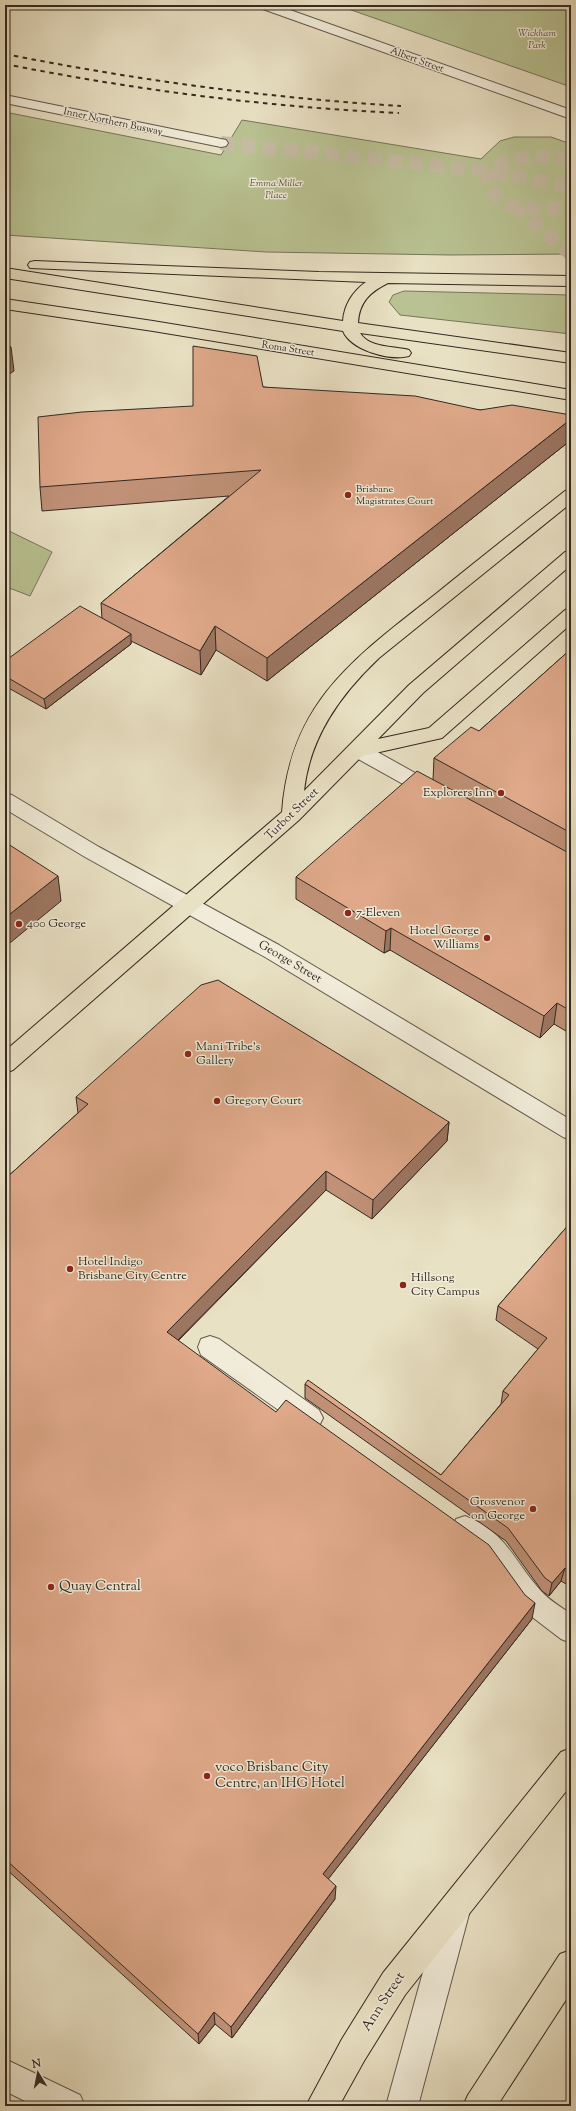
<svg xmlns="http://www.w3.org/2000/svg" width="576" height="2111" font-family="'Sorts Mill Goudy',serif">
<rect width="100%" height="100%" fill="#e9e1c4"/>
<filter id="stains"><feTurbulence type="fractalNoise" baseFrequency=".005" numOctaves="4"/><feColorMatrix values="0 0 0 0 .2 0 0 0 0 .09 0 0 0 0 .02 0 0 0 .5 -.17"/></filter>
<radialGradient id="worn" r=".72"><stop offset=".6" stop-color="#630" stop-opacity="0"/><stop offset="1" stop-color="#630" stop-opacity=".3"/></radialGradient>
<g fill="#b9c292" stroke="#76765a">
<path d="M 337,5 L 571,5 L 571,87 Z"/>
<path d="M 5,112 L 221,155 L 242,120 L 481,159 L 500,141 L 514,137 L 551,137 L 571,144 L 571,254 L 451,255 L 266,252 L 5,235 Z"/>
<path d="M 404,291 L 571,295 L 571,334 L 400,315 L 389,302 L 393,295 Z"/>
<path d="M 5,529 L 52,552 L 30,596 L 12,589 L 5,589 Z"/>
</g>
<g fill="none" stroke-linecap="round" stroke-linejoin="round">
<g stroke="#c5bca3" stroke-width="14" stroke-dasharray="14 7" stroke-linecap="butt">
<path d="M 221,143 L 488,171 L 571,187"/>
<path d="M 571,160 C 541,154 515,155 488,171 C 488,176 487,182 489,186 C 502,215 546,210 571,207"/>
<path d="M 514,206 L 571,254"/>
</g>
<defs>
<g id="minor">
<path d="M 258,5 L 276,5 L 571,110 L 571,119 L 260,8 Z"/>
<path d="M 5,95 L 221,139 L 226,140 L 228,143 L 226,146 L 221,147 L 5,103 Z"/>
<path d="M 358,743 L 365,745 L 442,788 L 445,793 L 442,798 L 435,800 L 428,798 L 351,755 L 348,750 L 351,745 Z"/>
<path d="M 5,793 L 12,795 L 99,847 L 279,945 L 571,1120 L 571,1140 L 563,1137 L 265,957 L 85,857 L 5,809 Z"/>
<path d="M 210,1336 L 219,1339 L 319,1410 L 323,1418 L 319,1426 L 310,1429 L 301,1426 L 201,1355 L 198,1347 L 201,1339 Z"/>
<path d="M 465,1516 C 507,1532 514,1562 541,1591 C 549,1600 561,1607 571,1614 L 571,1643 L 561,1639 L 523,1610 L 487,1560 L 456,1537 L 452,1528 L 456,1519 Z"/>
<path d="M 454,1899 L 464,1904 L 469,1914 L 418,2106 L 386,2106 L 439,1914 L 444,1904 Z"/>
<path d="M 5,2059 L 80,2095 L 85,2106 L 35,2106 L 5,2091 Z"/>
</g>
<g id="major">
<path d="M 35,261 L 319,272 L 571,276 L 571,286 L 388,283 C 370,292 359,302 358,323 L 571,353 L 571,363 L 360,333 C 369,348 393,346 409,350 L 411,353 L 409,356 C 389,361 351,350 343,331 L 5,278 L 5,268 L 343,321 C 344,305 353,291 366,282 L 30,268 L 28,265 L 30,262 Z"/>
<path d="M 5,299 L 153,321 L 571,390 L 571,400 L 153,331 L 5,309 Z"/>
<path d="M 571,490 L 571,503 L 379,658 C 340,695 310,737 304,791 L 409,685 L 565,552 L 571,551 L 571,565 L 423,693 L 378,739 L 429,728 L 565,610 L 571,608 L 571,624 L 442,738 L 362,756 L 299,820 L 13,1070 L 5,1073 L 5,1051 L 282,812 C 290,701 356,657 437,593 C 479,559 522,525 565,491 Z"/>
<path d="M 571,1748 L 571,1785 L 405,1995 L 364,2061 L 339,2106 L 306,2106 L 342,2039 L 383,1973 L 561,1752 Z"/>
</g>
<path id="highway" d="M 571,1950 L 571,1992 L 497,2106 L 463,2106 L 468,2095 L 560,1954 Z"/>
</defs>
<use href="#minor" stroke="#60574a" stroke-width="2"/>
<use href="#major" stroke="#332921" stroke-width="2"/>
<use href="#highway" stroke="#332921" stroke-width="2"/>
<use href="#minor" fill="#f1ecd9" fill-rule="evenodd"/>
<use href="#major" fill="#e9e1c4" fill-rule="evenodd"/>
<use href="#highway" fill="#e9e1c4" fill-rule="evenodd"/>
<g stroke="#332921" stroke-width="2" stroke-dasharray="4.5 4.5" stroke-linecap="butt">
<path d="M 5,54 C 136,80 268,98 401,106"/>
<path d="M 5,64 C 136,90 266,107 399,113"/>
</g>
</g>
<g fill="#c09177" stroke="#332921">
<path d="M 263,387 L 480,410 L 571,415 L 571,440 L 267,681 L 216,650 L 201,675 L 131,641 L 131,644 L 46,709 L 5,686 L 5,661 L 102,619 L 101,603 L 229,496 L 42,511 L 40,487 L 193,406 Z"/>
<path d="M 571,649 L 571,1034 L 554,1024 L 540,1038 L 390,950 L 384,953 L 296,899 L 296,877 L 433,780 L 434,758 L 479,731 Z"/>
<path d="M 76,1097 L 449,1122 L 447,1141 L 372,1219 L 326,1190 L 178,1341 L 532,1619 L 328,1879 L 335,1899 L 232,2038 L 215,2024 L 199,2044 L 5,1868 L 5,1179 L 78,1113 Z"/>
<path d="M 571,1222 L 571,1587 L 561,1581 L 549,1596 L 542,1591 L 506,1541 L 305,1398 L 305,1384 L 441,1475 L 501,1404 L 503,1391 L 538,1349 L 496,1320 L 498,1306 Z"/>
</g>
<g fill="#9c7661" stroke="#332921">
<path d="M 11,347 L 14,371 L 5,377 L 5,351 Z"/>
<path d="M 571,419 L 571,440 L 267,681 L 267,658 Z"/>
<path d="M 215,626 L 216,650 L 201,675 L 200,651 Z"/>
<path d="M 131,634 L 131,644 L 46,709 L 44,699 Z"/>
<path d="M 58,876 L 61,901 L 5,947 L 5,918 Z"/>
<path d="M 391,928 L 390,950 L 384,953 L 386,931 Z"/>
<path d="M 557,1003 L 554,1024 L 540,1038 L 544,1016 Z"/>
<path d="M 449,1122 L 447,1141 L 372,1219 L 373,1200 Z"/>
<path d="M 326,1171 L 326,1190 L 168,1350 L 167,1332 Z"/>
<path d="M 565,1568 L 561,1581 L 549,1596 L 552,1583 Z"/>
<path d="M 535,1603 L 532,1619 L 322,1887 L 323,1874 Z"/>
<path d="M 336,1886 L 335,1899 L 232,2038 L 231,2027 Z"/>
<path d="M 214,2012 L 215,2024 L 199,2044 L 198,2034 Z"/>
</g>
<g fill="#dfa98a" stroke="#332921">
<path d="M 5,344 L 11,347 L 5,351 Z"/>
<path d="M 193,346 L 257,356 L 263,387 L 415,396 L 480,410 L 512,405 L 571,415 L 571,419 L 267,658 L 215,626 L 200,651 L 101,603 L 261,470 L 40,487 L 38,417 L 82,412 L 193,406 Z"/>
<path d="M 80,606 L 131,634 L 44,699 L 5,676 L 5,661 Z"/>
<path d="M 571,649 L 571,833 L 434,758 L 471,727 L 479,731 Z"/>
<path d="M 417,771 L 567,852 L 571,853 L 571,1011 L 557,1003 L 544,1016 L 391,928 L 386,931 L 296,877 Z"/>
<path d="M 5,842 L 58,876 L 5,918 Z"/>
<path d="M 218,980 L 449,1122 L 373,1200 L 326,1171 L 167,1332 L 276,1412 L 286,1400 L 489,1545 L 525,1595 L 535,1603 L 323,1874 L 336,1886 L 231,2027 L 214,2012 L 198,2034 L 5,1859 L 5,1179 L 88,1104 L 76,1097 L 201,985 Z"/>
<path d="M 571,1222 L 571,1572 L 565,1568 L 552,1583 L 545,1578 L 508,1528 L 305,1384 L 308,1380 L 441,1475 L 509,1395 L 503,1391 L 547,1338 L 498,1306 Z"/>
</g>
<g fill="#8f2418" stroke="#f1ecd9" stroke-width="1.5">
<circle cx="348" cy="495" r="4"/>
<circle cx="501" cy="793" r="4"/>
<circle cx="348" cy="913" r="4"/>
<circle cx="19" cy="924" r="4"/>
<circle cx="487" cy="938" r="4"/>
<circle cx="188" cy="1054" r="4"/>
<circle cx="217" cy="1101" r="4"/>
<circle cx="70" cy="1269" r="4"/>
<circle cx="403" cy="1285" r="4"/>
<circle cx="533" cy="1509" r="4"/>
<circle cx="51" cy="1587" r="4"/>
<circle cx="207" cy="1776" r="4"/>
</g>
<g text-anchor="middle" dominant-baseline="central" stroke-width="3" stroke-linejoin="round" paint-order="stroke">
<g font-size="10" font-style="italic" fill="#544f3d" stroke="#f1ecd9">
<text x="537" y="33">Wickham<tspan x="537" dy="12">Park</tspan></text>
<text x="276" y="183">Emma Miller<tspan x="276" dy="12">Place</tspan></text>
</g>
<g font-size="10" fill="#332921" stroke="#f1ecd9">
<text transform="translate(417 60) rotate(20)">Albert Street</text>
<text transform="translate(113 122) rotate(12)">Inner Northern Busway</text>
<text transform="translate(288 349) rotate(9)">Roma Street</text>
</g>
<g font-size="10" fill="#332921" stroke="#f1ecd9" text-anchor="start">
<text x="356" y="489">Brisbane<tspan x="356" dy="12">Magistrates Court</tspan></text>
</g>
<g font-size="12" fill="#332921" stroke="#f1ecd9" text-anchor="start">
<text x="493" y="793" text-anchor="end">Explorers Inn</text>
<text x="356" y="913">7-Eleven</text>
<text x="27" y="924">400 George</text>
<text x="479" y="931" text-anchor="end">Hotel George<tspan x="479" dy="14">Williams</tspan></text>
<text x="196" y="1047">Mani Tribe's<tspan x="196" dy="14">Gallery</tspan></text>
<text x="225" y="1101">Gregory Court</text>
<text x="78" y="1262">Hotel Indigo<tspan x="78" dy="14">Brisbane City Centre</tspan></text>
<text x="411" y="1278">Hillsong<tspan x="411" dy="14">City Campus</tspan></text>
<text x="525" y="1502" text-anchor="end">Grosvenor<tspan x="525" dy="14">on George</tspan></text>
</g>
<g font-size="12" fill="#332921" stroke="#f1ecd9">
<text transform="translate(292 814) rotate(-44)">Turbot Street</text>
<text transform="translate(290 962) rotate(31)">George Street</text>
</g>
<g font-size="14" fill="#332921" stroke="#f1ecd9" text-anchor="start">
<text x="59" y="1587">Quay Central</text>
<text x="215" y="1768">voco Brisbane City<tspan x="215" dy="16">Centre, an IHG Hotel</tspan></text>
</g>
<g font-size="14" fill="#332921" stroke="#f1ecd9">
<text transform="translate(384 2002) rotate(-57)">Ann Street</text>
</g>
</g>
<rect width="576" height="2111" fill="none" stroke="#e9e1c4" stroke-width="20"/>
<rect x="6" y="6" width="564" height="2099" fill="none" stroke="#332921" stroke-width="2"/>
<rect x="10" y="10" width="556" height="2091" fill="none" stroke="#332921"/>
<g transform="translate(38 2073) rotate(350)" stroke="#f1ecd9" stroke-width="3" paint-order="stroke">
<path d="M0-3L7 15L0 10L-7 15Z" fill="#332921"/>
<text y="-6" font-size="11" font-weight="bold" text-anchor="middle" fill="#332921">N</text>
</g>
<rect width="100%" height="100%" filter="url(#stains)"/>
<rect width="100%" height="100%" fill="url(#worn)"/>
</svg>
